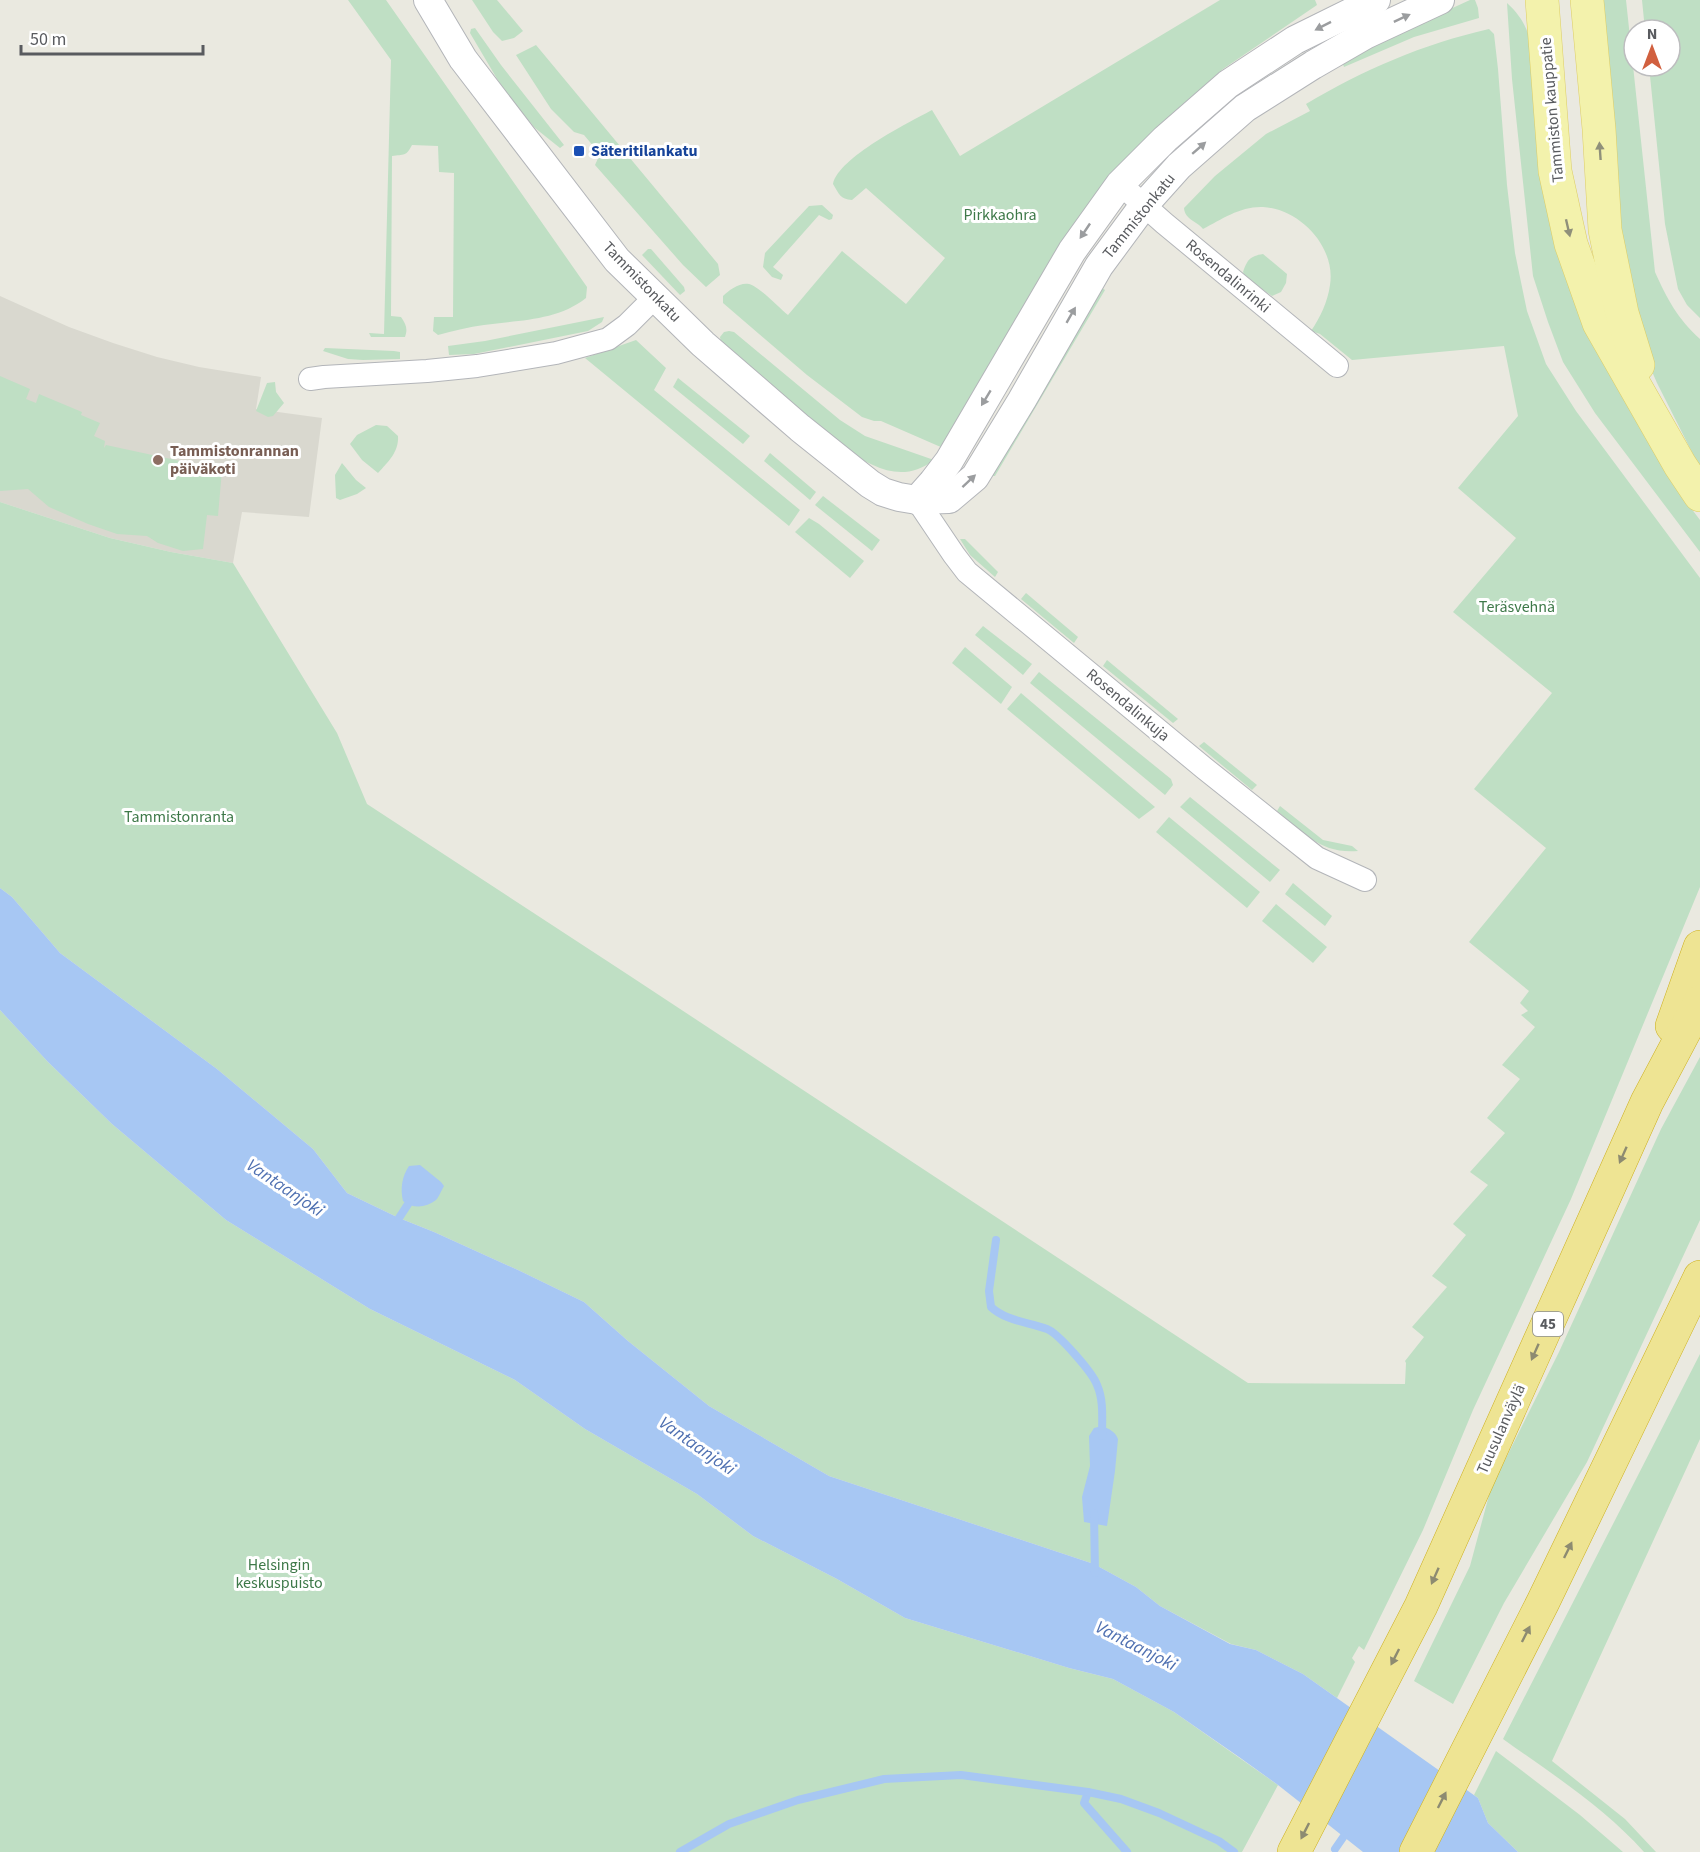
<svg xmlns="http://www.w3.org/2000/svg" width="1700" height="1852" font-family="'Source Sans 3',sans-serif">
<rect width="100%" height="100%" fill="#eae9e0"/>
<path fill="#d9d8cf" d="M 0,296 L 69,327 L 113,343 L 157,357 L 199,367 L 261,377 L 256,409 L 322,418 L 309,517 L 242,512 L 233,563 L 171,552 L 110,538 L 0,502 Z"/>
<g fill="#bfdfc4">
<path d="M 348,0 L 386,0 L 587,287 L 586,298 C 557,321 519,320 484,325 C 469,327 453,331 438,335 L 433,331 L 434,317 L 453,317 L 454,173 L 439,172 L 438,146 L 412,145 C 406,157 404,154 392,156 L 391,316 L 401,317 C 406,324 408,329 405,337 L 371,337 L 369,333 L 384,334 L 391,60 Z"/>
<path d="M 472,0 L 497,0 L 523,31 L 514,38 L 502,41 L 493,32 Z"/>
<path d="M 1220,0 L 1315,0 L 1317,5 L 1223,69 L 1150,134 L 1119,167 L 943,448 L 881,421 L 874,421 L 862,417 L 807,375 L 723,303 L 723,296 C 729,290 740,282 749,284 C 760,287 779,308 788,315 L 842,251 L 906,304 L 945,258 L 866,188 L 852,200 C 840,199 839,194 833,184 C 839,157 908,123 932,110 L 960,156 Z"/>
<path d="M 1470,0 L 1475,0 L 1478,8 L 1479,18 L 1414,37 L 1344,67 L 1341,59 Z"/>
<path d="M 1604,0 L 1626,0 L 1655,272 C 1667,299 1678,319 1700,339 L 1700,468 L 1657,383 L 1641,346 L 1627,293 L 1601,10 Z"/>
<path d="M 1642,0 L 1700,0 L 1700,318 L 1687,305 L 1678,289 L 1665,224 L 1649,66 L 1670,66 L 1670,30 L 1645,30 Z"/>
<path d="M 1507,3 C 1530,24 1532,43 1533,72 L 1645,436 L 1672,483 L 1700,520 L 1700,552 L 1595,413 L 1563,362 L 1548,322 L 1533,276 L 1512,79 Z"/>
<path d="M 475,28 L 501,65 L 564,145 L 560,148 L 535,128 L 506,94 L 470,33 L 471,29 Z"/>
<path d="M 1489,29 L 1494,34 L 1498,69 L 1507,185 L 1515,253 L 1527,311 L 1546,364 L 1576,411 L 1700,578 L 1700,887 L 1571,1199 L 1473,1410 L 1423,1530 L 1364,1650 L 1359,1646 L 1352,1658 L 1355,1662 L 1337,1698 L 1303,1674 L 1256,1650 L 1231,1644 L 1160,1606 L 1136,1587 L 1094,1564 L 829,1476 L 709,1406 L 628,1341 L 584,1302 L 518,1270 L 434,1232 L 399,1218 L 347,1193 L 313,1149 L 217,1069 L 60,953 L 12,897 L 0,888 L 0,502 L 110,538 L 171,552 L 233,563 L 337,733 L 367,804 L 627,974 L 1248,1383 L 1405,1384 L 1406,1363 L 1405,1361 L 1424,1337 L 1412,1327 L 1447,1287 L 1432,1276 L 1466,1235 L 1453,1224 L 1488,1185 L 1470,1172 L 1505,1133 L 1487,1118 L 1520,1079 L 1502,1065 L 1535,1027 L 1521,1015 L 1528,1011 L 1520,1003 L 1529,991 L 1469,942 L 1546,848 L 1474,789 L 1552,693 L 1453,612 L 1516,538 L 1458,488 L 1518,416 L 1504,346 L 1352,360 L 1320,334 L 1311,331 C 1320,318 1328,301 1330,285 C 1336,247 1300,209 1263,207 C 1241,206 1222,219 1203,229 C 1197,221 1185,220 1184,208 L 1215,176 L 1266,134 L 1310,111 L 1306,104 C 1363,70 1423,44 1489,29 Z"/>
<path d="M 536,45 L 718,264 L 720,275 L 706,287 L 683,265 L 595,165 L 600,154 L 584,135 L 574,132 L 551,109 L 516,55 Z"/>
<path d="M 822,205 L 833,215 L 832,219 L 829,220 L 819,215 L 773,267 L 783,275 L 781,280 L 772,277 L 763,267 L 765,253 L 809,206 Z"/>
<path d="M 648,249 L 651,249 L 684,287 L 685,291 L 680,295 L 642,255 Z"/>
<path d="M 1263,254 L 1287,274 L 1286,283 L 1281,292 L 1272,296 L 1246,278 L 1243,272 C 1247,260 1250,256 1263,254 Z"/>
<path d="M 1098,285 L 1105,290 L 995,476 L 990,476 Z"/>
<path d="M 604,317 L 602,322 L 588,331 L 474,354 L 449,355 L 448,346 L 485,341 Z"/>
<path d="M 729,331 L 734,332 L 840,420 L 865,436 L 934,460 C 903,484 874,468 845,449 L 721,342 L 720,337 L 724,332 Z"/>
<path d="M 636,340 L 666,368 L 654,390 L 800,510 L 789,526 L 585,358 Z"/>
<path d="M 325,348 L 394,351 L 400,352 L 400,359 L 363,360 L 348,359 L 323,351 Z"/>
<path d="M 0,376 L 30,389 L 26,399 L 36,403 L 39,394 L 82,412 L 81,415 L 100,423 L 94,436 L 105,441 L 104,448 L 106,445 L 222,470 L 218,516 L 207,515 L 203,549 L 183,551 L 158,543 L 147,536 L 117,534 L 88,524 L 49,507 L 28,489 L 0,491 Z"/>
<path d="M 678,378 L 750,436 L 743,444 L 673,387 Z"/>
<path d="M 275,382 L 276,392 L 284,403 L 273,416 L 268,417 L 256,411 L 267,383 Z"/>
<path d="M 376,425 L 387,426 L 398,436 C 399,452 388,462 378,473 L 362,460 L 350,444 L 357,435 Z"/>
<path d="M 770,453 L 816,492 L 810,500 L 764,461 Z"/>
<path d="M 342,463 L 356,480 L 366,488 L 357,494 L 340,500 L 336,498 L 335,475 Z"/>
<path d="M 823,496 L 880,540 L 872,551 L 815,505 Z"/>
<path d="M 809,518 L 819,524 L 864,561 L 850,578 L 795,532 Z"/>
<path d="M 960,539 L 965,539 L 998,572 L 995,577 L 970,555 Z"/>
<path d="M 1026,593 L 1078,637 L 1074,643 L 1021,599 Z"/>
<path d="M 983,626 L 1032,664 L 1023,675 L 975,635 Z"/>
<path d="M 965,647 L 1012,687 L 1001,704 L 952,663 Z"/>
<path d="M 1107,660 L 1178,719 L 1173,723 L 1103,666 Z"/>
<path d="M 1039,672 L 1171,779 L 1173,785 L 1165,795 L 1030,683 Z"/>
<path d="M 1021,693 L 1155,807 L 1139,819 L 1007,709 Z"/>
<path d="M 1204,742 L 1257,785 L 1252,790 L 1199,746 Z"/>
<path d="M 1190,797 L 1280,870 L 1270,882 L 1180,807 Z"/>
<path d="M 1280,806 L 1323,840 L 1352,846 L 1358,851 C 1320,854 1305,833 1277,811 Z"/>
<path d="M 1169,817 L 1260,892 L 1247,908 L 1156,832 Z"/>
<path d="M 1293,883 L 1332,916 L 1325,926 L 1285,894 Z"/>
<path d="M 1276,904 L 1327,947 L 1313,963 L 1262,921 Z"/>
<path d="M 0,1010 L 48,1062 L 112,1124 L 226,1220 L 370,1309 L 515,1380 L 585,1429 L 697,1494 L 753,1536 L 837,1579 L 905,1618 L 1069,1668 L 1113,1679 L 1174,1712 L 1278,1785 L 1242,1852 L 0,1852 Z"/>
<path d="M 1700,1057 L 1700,1220 L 1587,1462 L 1504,1603 L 1453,1704 L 1414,1681 L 1470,1566 L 1491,1488 L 1559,1352 L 1661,1129 Z"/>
<path d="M 1700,1354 L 1700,1439 L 1552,1761 L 1625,1819 L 1656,1852 L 1644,1852 C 1604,1807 1552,1774 1503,1739 Z"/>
<path d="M 1496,1751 L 1580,1815 L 1623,1852 L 1518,1852 L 1488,1823 L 1478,1798 L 1474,1795 Z"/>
</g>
<g fill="#a7c7f3">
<path d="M 0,888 L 12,897 L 60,953 L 217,1069 L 313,1149 L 347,1193 L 399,1218 L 434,1232 L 518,1270 L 584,1302 L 628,1341 L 709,1406 L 829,1476 L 1094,1564 L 1136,1587 L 1160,1606 L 1230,1644 L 1256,1650 L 1303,1674 L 1478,1798 L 1488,1823 L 1518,1852 L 1363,1852 L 1278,1785 L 1239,1757 L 1174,1712 L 1113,1679 L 1069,1668 L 905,1618 L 837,1579 L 753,1536 L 697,1494 L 585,1429 L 515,1380 L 370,1309 L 226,1220 L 112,1124 L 48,1062 L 0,1010 Z"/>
<path d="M 420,1165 L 441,1182 L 444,1186 C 441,1191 439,1197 436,1200 C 426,1208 413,1209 403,1201 C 400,1189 402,1176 409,1166 Z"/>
<path d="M 1102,1426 C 1109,1429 1115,1431 1118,1439 L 1115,1471 L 1107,1526 L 1084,1522 L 1082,1497 L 1090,1466 L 1089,1436 L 1094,1428 Z"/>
</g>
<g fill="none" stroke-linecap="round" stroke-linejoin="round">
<g stroke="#a7c7f3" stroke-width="8">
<path d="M 399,1218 L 412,1198"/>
<path d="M 996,1240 L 989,1291 L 991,1307 C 1006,1321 1028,1322 1047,1329 C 1058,1333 1093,1373 1097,1385 C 1104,1400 1102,1420 1102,1436"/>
<path d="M 1094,1513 L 1095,1573"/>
<path d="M 1088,1792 L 1084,1803 L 1127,1852"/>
<path d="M 1335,1849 L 1344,1836"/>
<path d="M 680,1852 L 729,1824 L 798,1800 L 884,1779 L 961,1775 L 1088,1792 L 1121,1799 L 1159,1813 L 1219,1841 L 1234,1852"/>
</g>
<defs>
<g id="minor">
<path d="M 1120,184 L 1164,223 L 1337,366"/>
<path d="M 310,379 L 324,377 L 427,371 L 477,366 L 556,353 L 608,339 L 627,325 L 655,297"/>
<path d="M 917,500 L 954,555 L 967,572 L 1204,768 L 1317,858 L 1365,880"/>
</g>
<g id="tertiary">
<path d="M 428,0 L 463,59 L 617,260 L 703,344 L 800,428 L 870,484 L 883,492 L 899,497 L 917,500 L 949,499 L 975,477 L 1022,400 L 1099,266 L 1144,205 L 1179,166 L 1245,108 L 1313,65 L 1365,35 L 1440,0"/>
<path d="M 917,500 L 933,482 L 949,461 L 1072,251 L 1120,184 L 1165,139 L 1228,84 L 1295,40 L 1376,0"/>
</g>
<g id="primary">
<path d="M 1542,0 L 1555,171 L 1571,244 L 1599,323 L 1680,465 L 1700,495"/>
<path d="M 1587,0 L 1599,129 L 1605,230 L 1622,313 L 1638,365"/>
</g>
<g id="motorway">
<path d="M 1672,1026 L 1700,947"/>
<path d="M 1294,1852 L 1421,1606 L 1647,1102 L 1700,1002"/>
<path d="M 1416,1852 L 1543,1602 L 1700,1277"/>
</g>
</defs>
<use href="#minor" stroke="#b3b5b9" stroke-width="24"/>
<use href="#tertiary" stroke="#b3b5b9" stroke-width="30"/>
<use href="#primary" stroke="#ddcd66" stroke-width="34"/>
<use href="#motorway" stroke="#cdb01d" stroke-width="34"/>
<use href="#minor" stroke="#fff" stroke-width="22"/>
<use href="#tertiary" stroke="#fff" stroke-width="28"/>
<use href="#primary" stroke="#f3f2ac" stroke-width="33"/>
<use href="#motorway" stroke="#eee493" stroke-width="33"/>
</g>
<defs><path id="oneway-solid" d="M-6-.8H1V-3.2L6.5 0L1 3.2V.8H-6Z" transform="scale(1.5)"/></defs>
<g fill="#9b9d9f">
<use href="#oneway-solid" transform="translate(1402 18) rotate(-25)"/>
<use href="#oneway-solid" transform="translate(1323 26) rotate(153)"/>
<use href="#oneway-solid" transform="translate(1199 148) rotate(-41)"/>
<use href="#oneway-solid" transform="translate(1085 231) rotate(124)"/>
<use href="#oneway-solid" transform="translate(1071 315) rotate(-60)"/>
<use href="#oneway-solid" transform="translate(986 398) rotate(121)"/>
<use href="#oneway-solid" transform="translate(969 481) rotate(-43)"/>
</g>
<g fill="#8f907a">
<use href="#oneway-solid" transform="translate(1600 151) rotate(-94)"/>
<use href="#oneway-solid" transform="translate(1568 228) rotate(77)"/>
</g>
<g fill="#8d8b71">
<use href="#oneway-solid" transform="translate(1623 1155) rotate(114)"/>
<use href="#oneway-solid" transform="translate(1535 1352) rotate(114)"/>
<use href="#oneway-solid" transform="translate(1568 1550) rotate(-64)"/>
<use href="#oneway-solid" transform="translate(1435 1576) rotate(114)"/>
<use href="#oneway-solid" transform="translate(1526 1634) rotate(-63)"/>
<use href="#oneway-solid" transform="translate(1395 1657) rotate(117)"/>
<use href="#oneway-solid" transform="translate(1442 1800) rotate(-63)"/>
<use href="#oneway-solid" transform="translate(1305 1831) rotate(117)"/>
</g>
<rect fill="#1a4fb4" stroke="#fff" stroke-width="2" x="573" y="145" width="12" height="12" rx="3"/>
<circle fill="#8d6e63" stroke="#fff" stroke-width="2" cx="158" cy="460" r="6"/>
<g text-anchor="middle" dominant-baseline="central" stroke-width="6" stroke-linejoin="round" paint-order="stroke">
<rect fill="#fff" stroke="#8b8c8f" stroke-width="1.5" x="1533" y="1312" width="30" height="24" rx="4.5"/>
<g font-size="15" font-weight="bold" fill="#595b5f">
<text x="1548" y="1324">45</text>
</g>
<g font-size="16" fill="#595b5f" stroke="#fff">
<text transform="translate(1552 110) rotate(-95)">Tammiston kauppatie</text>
<text transform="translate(1139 216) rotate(-51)">Tammistonkatu</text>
<text transform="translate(1228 276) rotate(40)">Rosendalinrinki</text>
<text transform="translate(642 282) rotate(46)">Tammistonkatu</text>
<text transform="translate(1128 705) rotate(40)">Rosendalinkuja</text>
<text transform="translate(1501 1429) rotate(-66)">Tuusulanväylä</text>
</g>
<g font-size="16" font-weight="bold" fill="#164399" stroke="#fff" text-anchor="start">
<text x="591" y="151">Säteritilankatu</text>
</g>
<g font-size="16" fill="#3e7949" stroke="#fff">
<text x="1000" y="215">Pirkkaohra</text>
<text x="1517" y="607">Teräsvehnä</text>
<text x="179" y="817">Tammistonranta</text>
<text x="279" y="1565">Helsingin<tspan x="279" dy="18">keskuspuisto</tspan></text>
</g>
<g font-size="16" font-weight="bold" fill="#785e54" stroke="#fff" text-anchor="start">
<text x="170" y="451">Tammistonrannan<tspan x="170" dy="18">päiväkoti</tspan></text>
</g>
<g font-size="18" font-style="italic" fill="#4f70b1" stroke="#fff">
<text transform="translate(285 1188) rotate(34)">Vantaanjoki</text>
<text transform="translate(697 1446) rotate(35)">Vantaanjoki</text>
<text transform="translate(1136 1646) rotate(27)">Vantaanjoki</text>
</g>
</g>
<g transform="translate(1652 48)"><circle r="28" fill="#ffffff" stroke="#bdbdbf" stroke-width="1.5"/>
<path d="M0-4.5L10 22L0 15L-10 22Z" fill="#d1603f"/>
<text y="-9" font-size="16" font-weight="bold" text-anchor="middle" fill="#595b5f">N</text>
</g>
<path d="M21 45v9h182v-9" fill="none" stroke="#595b5f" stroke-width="3"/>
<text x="30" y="45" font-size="18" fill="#595b5f" stroke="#ffffff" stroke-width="4.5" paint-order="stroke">50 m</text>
</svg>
